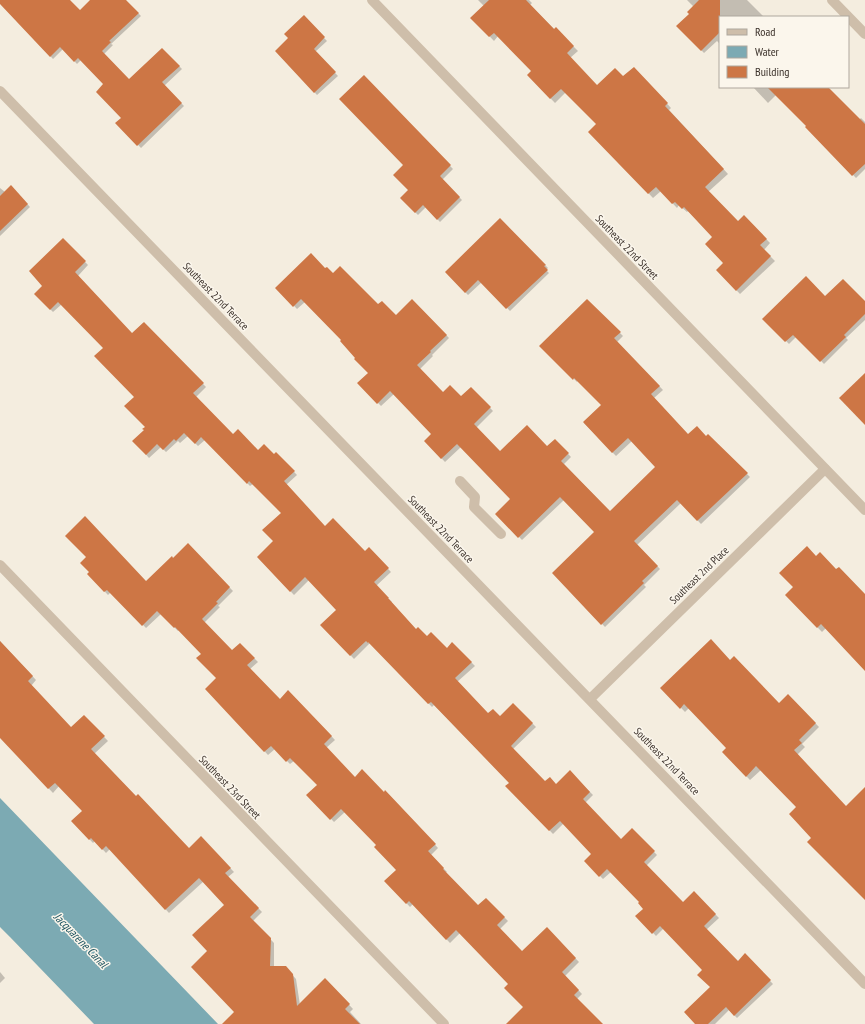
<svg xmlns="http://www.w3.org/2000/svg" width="865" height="1024" font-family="'PT Sans Narrow',sans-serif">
<rect width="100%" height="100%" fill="#f4eddf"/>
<path fill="#7caab3" d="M 0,798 L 218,1024 L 94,1024 L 10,937 L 0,927 Z"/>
<g fill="#0003">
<path d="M 0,0 L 61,0 L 80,11 L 102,0 L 125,0 L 141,16 L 111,44 L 113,45 L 104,54 L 129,80 L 162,49 L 182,69 L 164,86 L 184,106 L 141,148 L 117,123 L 122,118 L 105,84 L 81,60 L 77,64 L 63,49 L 53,59 L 0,3 Z"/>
<path d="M 478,0 L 529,0 L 532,3 L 530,5 L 555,30 L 556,29 L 578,51 L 570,58 L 597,86 L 623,77 L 634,68 L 671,108 L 669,110 L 728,174 L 708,192 L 738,222 L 744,216 L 770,243 L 764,250 L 775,261 L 740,294 L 717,270 L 724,263 L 714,237 L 688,211 L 687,212 L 679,205 L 677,208 L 661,191 L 653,198 L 590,132 L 597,124 L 566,92 L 555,103 L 528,75 L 532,71 L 498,36 L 494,41 L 472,18 L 484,6 Z"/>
<path d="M 687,0 L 747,0 L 764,17 L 720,17 L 720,44 L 717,41 L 704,53 L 678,26 L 690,14 L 693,6 Z"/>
<path d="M 304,17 L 327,41 L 315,52 L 338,76 L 317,95 L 276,51 L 289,38 Z"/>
<path d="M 364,77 L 453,169 L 442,180 L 462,200 L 440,222 L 426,207 L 418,215 L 401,198 L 409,190 L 405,165 Z"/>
<path d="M 753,87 L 811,87 L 859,120 L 861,118 L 865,122 L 865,169 L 856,178 L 806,127 L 808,126 L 776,95 L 768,103 Z"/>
<path d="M 11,187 L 30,207 L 0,236 L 0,188 L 5,192 Z"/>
<path d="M 500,219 L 548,268 L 546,270 L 549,273 L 510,311 L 482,282 L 468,295 L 446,272 Z"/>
<path d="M 63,239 L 88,265 L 78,276 L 132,334 L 143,323 L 206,387 L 196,397 L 233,436 L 258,451 L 274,455 L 276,453 L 297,475 L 286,485 L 325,528 L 365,552 L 369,549 L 391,572 L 376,586 L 392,602 L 391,602 L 416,630 L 447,649 L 452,643 L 475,666 L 457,682 L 488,714 L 500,717 L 513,704 L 536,727 L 513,749 L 545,783 L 556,785 L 570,772 L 593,795 L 585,803 L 621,840 L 632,829 L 657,855 L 646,866 L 683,904 L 694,893 L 719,918 L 706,930 L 738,962 L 745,955 L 773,984 L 737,1018 L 729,1010 L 715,1024 L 696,1024 L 711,988 L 704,970 L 664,928 L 656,936 L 637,916 L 645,909 L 640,902 L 611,872 L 603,879 L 600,876 L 593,854 L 564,823 L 553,834 L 507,786 L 510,783 L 434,705 L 432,707 L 372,645 L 370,643 L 354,659 L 322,625 L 337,610 L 309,580 L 294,595 L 258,557 L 275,542 L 282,513 L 253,484 L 250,486 L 205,440 L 198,446 L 188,436 L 180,443 L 178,441 L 166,452 L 161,447 L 149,458 L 134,441 L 145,430 L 146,427 L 135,397 L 105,348 L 62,304 L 53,312 L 35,294 L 44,286 Z"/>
<path d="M 325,270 L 378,306 L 396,316 L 412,300 L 449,338 L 432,355 L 433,356 L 420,369 L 443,393 L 461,398 L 474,391 L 493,411 L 476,428 L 500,452 L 547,448 L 555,440 L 571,457 L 564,464 L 610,512 L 657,467 L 632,441 L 616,456 L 584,423 L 602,405 L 578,380 L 577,382 L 541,346 L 587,300 L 623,336 L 617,342 L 663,390 L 654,398 L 688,435 L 706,437 L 708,435 L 750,477 L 701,524 L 681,503 L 637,545 L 660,569 L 644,585 L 646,587 L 605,627 L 553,573 L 596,532 L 564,500 L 522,540 L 497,514 L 512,499 L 461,447 L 445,462 L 425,441 L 432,434 L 394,394 L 381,406 L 358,383 L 369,373 L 342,340 L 305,302 L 297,309 L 277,288 Z"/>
<path d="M 825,298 L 865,302 L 865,320 L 846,338 L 848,340 L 824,364 L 797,336 L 789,344 L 764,319 Z"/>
<path d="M 188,545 L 233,591 L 218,606 L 220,607 L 204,623 L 232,651 L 243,647 L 258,662 L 250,669 L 280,700 L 292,695 L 335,740 L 326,748 L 355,778 L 389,795 L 438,848 L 431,855 L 447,872 L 445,873 L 478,907 L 486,899 L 508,921 L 500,929 L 522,952 L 550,932 L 579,962 L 565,976 L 582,994 L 577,999 L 601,1024 L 522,1024 L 525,1007 L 510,984 L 460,933 L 450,943 L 413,904 L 410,907 L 386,881 L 397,870 L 378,845 L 345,812 L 334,822 L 308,795 L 318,785 L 294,761 L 290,764 L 275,749 L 268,755 L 206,689 L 217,678 L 202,654 L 179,630 L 178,631 L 161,614 L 146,628 L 111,592 L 108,595 L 88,574 L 146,582 Z"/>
<path d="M 816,557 L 836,571 L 865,595 L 865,670 L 826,628 L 822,632 L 786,595 L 794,587 Z"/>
<path d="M 0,641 L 36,680 L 31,686 L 71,728 L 84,716 L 108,741 L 94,754 L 189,850 L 201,838 L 234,872 L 228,877 L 262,912 L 253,921 L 274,943 L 274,967 L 285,967 L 296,979 L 300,1005 L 325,979 L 353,1009 L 350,1012 L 361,1024 L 233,1024 L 236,1012 L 209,951 L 225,905 L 204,881 L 169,913 L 110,849 L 106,853 L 95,841 L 93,843 L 72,821 L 83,811 L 59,786 L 53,793 L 0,737 Z"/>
<path d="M 730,661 L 779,704 L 788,695 L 819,727 L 802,744 L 805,747 L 797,755 L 846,807 L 865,802 L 865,899 L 813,838 L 797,807 L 761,770 L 750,780 L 723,752 L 728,748 L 689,708 L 685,712 L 662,688 Z"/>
<path d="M 0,972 L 5,978 L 0,983 Z"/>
</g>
<g fill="#cd7645">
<path d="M 0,0 L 70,0 L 80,10 L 90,0 L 126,0 L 139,13 L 109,41 L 111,42 L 102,51 L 129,79 L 162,48 L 180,66 L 162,82 L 182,103 L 137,146 L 115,123 L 121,118 L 96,92 L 103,84 L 78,58 L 74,62 L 60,47 L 50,57 L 0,4 Z"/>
<path d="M 489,0 L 526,0 L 554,29 L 556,27 L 574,46 L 567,53 L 597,85 L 615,68 L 623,76 L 634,67 L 668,103 L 665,106 L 724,169 L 705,187 L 738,221 L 744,215 L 767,239 L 760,245 L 771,256 L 736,291 L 716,270 L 723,263 L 705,244 L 712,237 L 684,207 L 682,209 L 675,202 L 672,204 L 656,187 L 648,194 L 588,132 L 596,124 L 561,89 L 550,99 L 527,75 L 531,71 L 494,33 L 489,37 L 470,18 Z"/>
<path d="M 699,0 L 720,0 L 720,32 L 701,51 L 676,26 L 689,14 L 687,12 Z"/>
<path d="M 304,15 L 325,37 L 314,49 L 336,72 L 314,93 L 275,51 L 288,38 L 284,34 Z"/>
<path d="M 364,75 L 451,165 L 440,176 L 460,197 L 437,220 L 423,205 L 415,213 L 400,198 L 408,190 L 393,175 L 403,165 L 339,99 Z"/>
<path d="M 767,87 L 828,87 L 865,124 L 865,164 L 852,176 L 805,127 L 806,126 Z"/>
<path d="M 11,185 L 28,204 L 0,231 L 0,196 Z"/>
<path d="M 500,218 L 546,265 L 544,266 L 548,270 L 506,309 L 478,280 L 465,293 L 445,272 Z"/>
<path d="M 63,238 L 86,261 L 75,272 L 132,333 L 144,322 L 204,383 L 193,393 L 233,434 L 238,429 L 258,450 L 264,444 L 274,454 L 276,452 L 295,471 L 284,481 L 325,526 L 333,518 L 365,551 L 369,547 L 389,568 L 374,582 L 389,598 L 388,598 L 416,629 L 418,627 L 427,636 L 431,632 L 447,648 L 452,642 L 472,662 L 455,678 L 488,713 L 493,709 L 500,716 L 513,703 L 533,723 L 511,746 L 545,781 L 550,777 L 556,784 L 570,770 L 590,792 L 583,799 L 621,839 L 632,828 L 655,851 L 644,862 L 683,902 L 694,891 L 716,914 L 704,926 L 738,961 L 745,953 L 771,980 L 734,1016 L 726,1007 L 708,1024 L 695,1024 L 684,1012 L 710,987 L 697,975 L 702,970 L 660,926 L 652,934 L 635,916 L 643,909 L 638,903 L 639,902 L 607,869 L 599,877 L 584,861 L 591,854 L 560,821 L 549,831 L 505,786 L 509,783 L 431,702 L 428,704 L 368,642 L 368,643 L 366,641 L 350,656 L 320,625 L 336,610 L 305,577 L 290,592 L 257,557 L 273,541 L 262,530 L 281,513 L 249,481 L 247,484 L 201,437 L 195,444 L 184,433 L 176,441 L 174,439 L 163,450 L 157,444 L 146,455 L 132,441 L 144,430 L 142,429 L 145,427 L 124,406 L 134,397 L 94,356 L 103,348 L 58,302 L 50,310 L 34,294 L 42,286 L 29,271 Z"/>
<path d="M 311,253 L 325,268 L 327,267 L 333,273 L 340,266 L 378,304 L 382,301 L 396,315 L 412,299 L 447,335 L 430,351 L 431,352 L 417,365 L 443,392 L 450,385 L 461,396 L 471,387 L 491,407 L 474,424 L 500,451 L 527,425 L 547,446 L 555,439 L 569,453 L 561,461 L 610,511 L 655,467 L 628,438 L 612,453 L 583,422 L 601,405 L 574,378 L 573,380 L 539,346 L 587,299 L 621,332 L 614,338 L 660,386 L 651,394 L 688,434 L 697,426 L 706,436 L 708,434 L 748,473 L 697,521 L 677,500 L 634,541 L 658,566 L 642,581 L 644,583 L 601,625 L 552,573 L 594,532 L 560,497 L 518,538 L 495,514 L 510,499 L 457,444 L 441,459 L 424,441 L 431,434 L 390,391 L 377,404 L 357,383 L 368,373 L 354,359 L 355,358 L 340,341 L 341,340 L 301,299 L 293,307 L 275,288 Z"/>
<path d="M 806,276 L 825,296 L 843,279 L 865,301 L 865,314 L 844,335 L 846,337 L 820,362 L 793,335 L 785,342 L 762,319 Z"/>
<path d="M 865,373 L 865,425 L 839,398 Z"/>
<path d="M 85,516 L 146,581 L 172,556 L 173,558 L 188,543 L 230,587 L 216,602 L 218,603 L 202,619 L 232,650 L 240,643 L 255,658 L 247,665 L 280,699 L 288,690 L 332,736 L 324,744 L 355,777 L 362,769 L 384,792 L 385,790 L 436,844 L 428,851 L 444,868 L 443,869 L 478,905 L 486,898 L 505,917 L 497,925 L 522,951 L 547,927 L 576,958 L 562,972 L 579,990 L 574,995 L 603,1024 L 506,1024 L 523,1007 L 504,988 L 508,984 L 456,930 L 446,940 L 409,901 L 406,904 L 384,881 L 396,870 L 374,847 L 376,845 L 341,809 L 330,820 L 306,795 L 317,785 L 290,758 L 286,762 L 271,746 L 264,752 L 246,733 L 205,689 L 216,678 L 196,658 L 201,654 L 175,627 L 174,628 L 157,611 L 142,626 L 107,590 L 104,592 L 87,574 L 89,572 L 80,563 L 86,557 L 65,536 Z"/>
<path d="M 807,546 L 816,556 L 820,552 L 836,569 L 839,567 L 865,594 L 865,671 L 821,624 L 817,628 L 785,595 L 793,587 L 779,573 Z"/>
<path d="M 711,639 L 730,660 L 734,656 L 779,703 L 788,694 L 816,723 L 799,740 L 802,743 L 794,750 L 846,806 L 865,787 L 865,900 L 807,842 L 811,838 L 789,814 L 796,807 L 756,766 L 746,777 L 722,752 L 726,748 L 684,704 L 680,709 L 660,688 Z"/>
<path d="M 0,641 L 33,676 L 28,681 L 71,727 L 84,715 L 105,736 L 91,749 L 136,796 L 138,794 L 189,848 L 201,836 L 231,868 L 225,873 L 259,908 L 250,917 L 271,938 L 270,966 L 286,966 L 293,974 L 297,1006 L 325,978 L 350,1004 L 345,1009 L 360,1024 L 222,1024 L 234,1012 L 191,967 L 207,951 L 192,935 L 224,905 L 199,878 L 165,910 L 106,846 L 102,850 L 91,838 L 89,840 L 71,821 L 82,811 L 55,783 L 48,789 L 0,738 Z"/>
</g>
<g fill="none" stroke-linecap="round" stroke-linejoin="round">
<path stroke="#cebeaa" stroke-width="10" d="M 460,481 L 475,497 L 474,507 L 501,534"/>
<g stroke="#cebeaa" stroke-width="10">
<path d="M 372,0 L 865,510"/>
<path d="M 832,0 L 865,34"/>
<path d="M 0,91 L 865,984"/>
<path d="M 0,565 L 444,1024"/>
<path d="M 590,699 L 825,469"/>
</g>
</g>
<g text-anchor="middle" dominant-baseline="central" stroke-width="3" stroke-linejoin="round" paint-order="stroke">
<g font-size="11" fill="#3b312a" stroke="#fbf6ec">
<text transform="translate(627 247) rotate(46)">Southeast 22nd Street</text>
<text transform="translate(216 296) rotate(46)">Southeast 22nd Terrace</text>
<text transform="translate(441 529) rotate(46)">Southeast 22nd Terrace</text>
<text transform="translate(699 575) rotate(-44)">Southeast 2nd Place</text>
<text transform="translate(667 761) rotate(46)">Southeast 22nd Terrace</text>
<text transform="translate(230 787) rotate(46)">Southeast 23rd Street</text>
</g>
<g font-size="12" font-style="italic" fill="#1c535f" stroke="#fbf6ec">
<text transform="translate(81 940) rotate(46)">Jacquarene Canal</text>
</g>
</g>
<rect x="719" y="16" width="130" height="72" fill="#fbf6ec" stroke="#aea79e"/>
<rect x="727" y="29" width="20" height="6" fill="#cebeaa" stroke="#aea79e"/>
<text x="755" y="36" font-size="12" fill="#3b312a">Road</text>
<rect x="727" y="46" width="20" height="12" fill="#7caab3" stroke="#aea79e"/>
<text x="755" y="56" font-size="12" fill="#3b312a">Water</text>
<rect x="727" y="66" width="20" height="12" fill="#cd7645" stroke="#aea79e"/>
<text x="755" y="76" font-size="12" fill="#3b312a">Building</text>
</svg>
